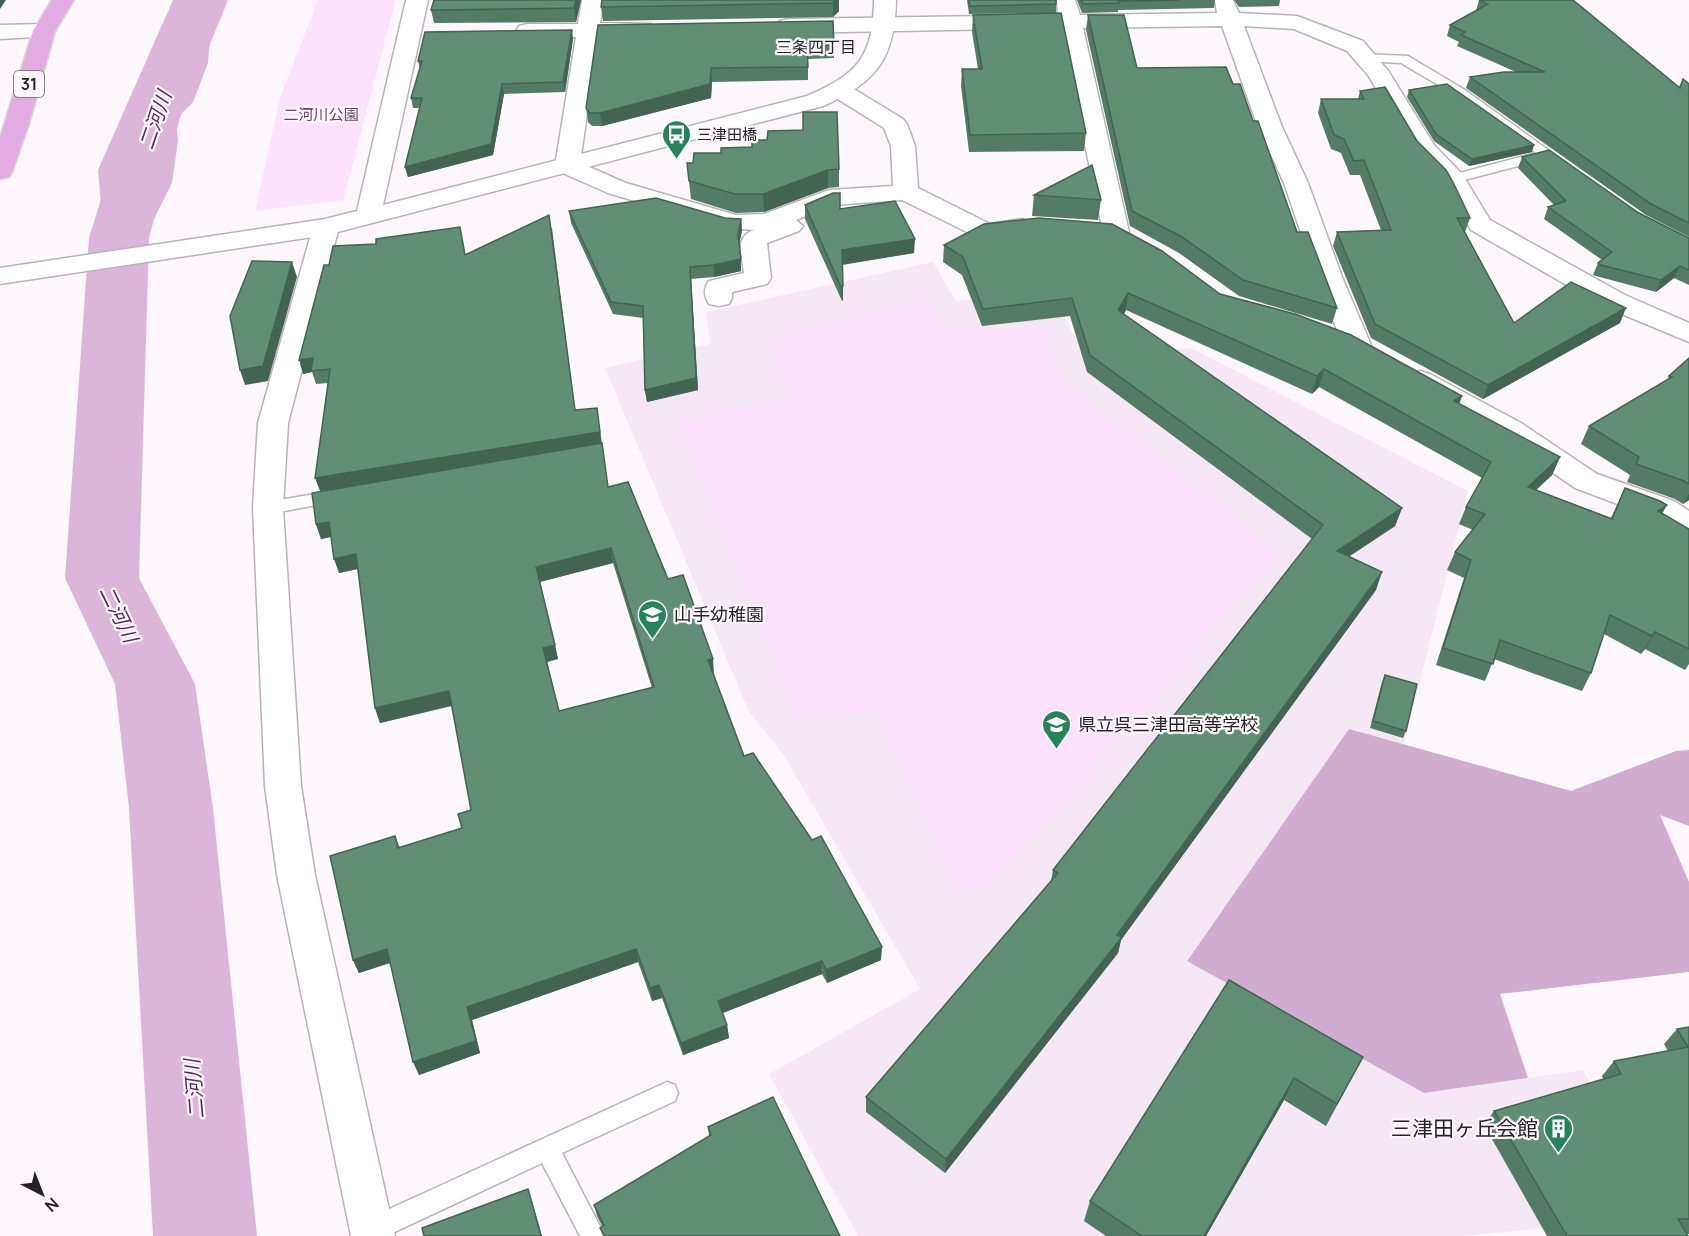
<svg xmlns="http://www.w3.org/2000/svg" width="1689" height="1236" font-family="Manrope,'Noto Sans JP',sans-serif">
<rect width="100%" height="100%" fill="#fef7fd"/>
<path fill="#f5e8f4" d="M 933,262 L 956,301 L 1050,291 L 1085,356 L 1191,348 L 1468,491 L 1404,745 L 1349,730 L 1187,960 L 1424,1093 L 1583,1070 L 1657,1197 L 1536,1229 L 1463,1236 L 858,1236 L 769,1074 L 920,989 L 783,754 L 749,712 L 605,368 L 710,344 L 706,312 Z"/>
<g fill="#fee1fd">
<path d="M 318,0 L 396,0 L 343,200 L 255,211 L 280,98 Z"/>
<path d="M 922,301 L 948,332 L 1041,327 L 1062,380 L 1280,553 L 999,877 L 959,891 L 876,711 L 798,716 L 678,420 L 794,399 L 767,341 Z"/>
</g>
<path fill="#d0acd0" d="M 1349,729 L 1571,791 L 1676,751 L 1689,750 L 1689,826 L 1660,815 L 1689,882 L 1689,972 L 1500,994 L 1528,1078 L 1424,1093 L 1187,961 Z"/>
<path fill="#dbb6da" d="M 173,0 L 223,0 L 212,17 L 208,63 L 193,102 L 176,119 L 178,141 L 172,183 L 151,225 L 103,228 L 98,170 Z"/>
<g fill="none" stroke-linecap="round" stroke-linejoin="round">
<path fill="#dbb6da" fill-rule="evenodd" d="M 178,0 L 228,0 L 180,118 L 149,238 L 139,578 L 195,684 L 213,808 L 257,1236 L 153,1236 L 129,808 L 115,684 L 65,578 L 89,238 L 126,118 Z"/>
<defs>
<g id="service">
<path d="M 1365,54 L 1408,56 L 1465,90 L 1569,165 L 1562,169 L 1545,159 L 1453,183 L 1448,182 L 1446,179 L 1448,176 L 1536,153 L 1457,96 L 1401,63 L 1361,61 L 1359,58 Z"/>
<path d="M 338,490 L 344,492 L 346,496 L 344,500 L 268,514 L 262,512 L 260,508 L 262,504 L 268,502 Z"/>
<path d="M 667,1082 L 675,1085 L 678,1093 L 675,1101 L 562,1153 L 605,1236 L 580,1236 L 542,1163 L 386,1236 L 362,1236 L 360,1230 L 363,1221 Z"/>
</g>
<g id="minor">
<path d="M 582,0 L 604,0 L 600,23 L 651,24 L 654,29 L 651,34 L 598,36 L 580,163 L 626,183 L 736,215 L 764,214 L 829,190 L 893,186 L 891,146 L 884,128 L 833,96 L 829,91 L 833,86 L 841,84 L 849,86 L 903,119 L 907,124 L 915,146 L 918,188 L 990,224 L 1022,219 L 1031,222 L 1035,227 L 1031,232 L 986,240 L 977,237 L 902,200 L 833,205 L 796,220 L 803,226 L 799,231 L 767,243 L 771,278 L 767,284 L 732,292 L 732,298 L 729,304 L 719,306 L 709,304 C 704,296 703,289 709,281 L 744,273 C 742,254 734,237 754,230 L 726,228 L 608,193 L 558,171 L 555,166 L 576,37 L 527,38 L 519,36 L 516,31 L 519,26 L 527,24 L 578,24 Z"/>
<path d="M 1057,0 L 1075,0 L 1080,15 L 1217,13 L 1215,0 L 1233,0 L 1239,13 L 1297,16 L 1363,41 L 1389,72 L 1434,145 L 1462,174 L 1490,220 L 1625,295 L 1689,323 L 1689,342 L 1605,307 L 1471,230 L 1443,183 L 1415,154 L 1368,75 L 1347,51 L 1294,29 L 1244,26 L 1282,127 L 1308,183 L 1342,277 L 1371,345 L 1367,351 L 1357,354 L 1347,351 L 1343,345 L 1316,277 L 1284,183 L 1258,127 L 1222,26 L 1083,28 L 1129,232 L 1125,237 L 1116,240 L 1107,237 L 1103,232 L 1061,28 L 788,33 L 780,31 L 777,26 L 780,21 L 788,19 L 1058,15 Z"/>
<path d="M 326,219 L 335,222 L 339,227 L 288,423 L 283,508 L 301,786 L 315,875 L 395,1236 L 351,1236 L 277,875 L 265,786 L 253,508 L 258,423 L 313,227 L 317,222 Z"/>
<path d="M 1420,371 L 1430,374 L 1521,423 L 1597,474 L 1674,501 L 1689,511 L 1689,536 L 1678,533 L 1652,517 L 1575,488 L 1501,437 L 1410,386 L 1406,380 L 1410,374 Z"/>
</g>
<g id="tertiary">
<path d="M 406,0 L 428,0 L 383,205 L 807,96 C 858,74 873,57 874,0 L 896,0 C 895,59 876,83 823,106 L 326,235 L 0,284 L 0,268 L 325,219 L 357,211 Z"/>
<path d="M 44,24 L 52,26 L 55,31 L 52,36 L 0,39 L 0,25 Z"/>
</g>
<path id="primary" d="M 52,0 L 74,0 L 55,31 L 29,124 L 12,172 L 9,177 L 0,179 L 0,138 L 33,31 Z"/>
</defs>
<use href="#service" stroke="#b8b2b8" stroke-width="3"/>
<use href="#minor" stroke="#b8b2b8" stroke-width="3"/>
<use href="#tertiary" stroke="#b8b2b8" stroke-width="3"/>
<use href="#primary" stroke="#d8d7d8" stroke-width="3"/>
<use href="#service" fill="#fff" fill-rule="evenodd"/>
<use href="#minor" fill="#fff" fill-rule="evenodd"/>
<use href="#tertiary" fill="#fff" fill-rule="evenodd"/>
<use href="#primary" fill="#e2abe2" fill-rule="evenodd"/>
</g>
<g fill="#537b65" fill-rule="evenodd">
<path d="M 581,0 L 576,22 L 434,23 L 431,10 Z"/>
<path d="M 839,0 L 839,11 L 833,17 L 603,21 L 601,7 Z"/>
<path d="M 967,0 L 1056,0 L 1056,13 L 969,14 Z"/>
<path d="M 1077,0 L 1215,0 L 1214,8 L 1118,10 L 1118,12 L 1082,13 Z"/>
<path d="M 1234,0 L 1280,0 L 1279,6 L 1239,7 Z"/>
<path d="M 1479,0 L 1679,87 L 1683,79 L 1689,84 L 1689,237 L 1646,215 L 1466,88 L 1470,77 L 1516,72 L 1457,46 L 1459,42 L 1447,36 L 1450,25 L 1476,11 Z"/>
<path d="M 973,15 L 1086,133 L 1084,151 L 969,152 L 961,86 L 962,69 L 978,69 L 972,32 Z"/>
<path d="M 1088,15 L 1137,68 L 1233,84 L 1253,121 L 1297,232 L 1337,308 L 1332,324 L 1239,296 L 1179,253 L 1130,226 L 1086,30 Z"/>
<path d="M 833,21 L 834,58 L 808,59 L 808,80 L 712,82 L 711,98 L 602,126 L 592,126 L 588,122 L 586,108 Z"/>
<path d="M 573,39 L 565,92 L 504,94 L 493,155 L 408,177 L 405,167 L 420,108 L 413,108 L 411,98 L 420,69 L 418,61 Z"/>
<path d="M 1409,90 L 1532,152 L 1469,166 L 1434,141 L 1407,97 Z"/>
<path d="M 1360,91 L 1417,141 L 1470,218 L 1465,232 L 1514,323 L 1620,323 L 1483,399 L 1371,338 L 1333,246 L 1337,232 L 1381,230 L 1360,175 L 1350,175 L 1341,153 L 1331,149 L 1318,113 L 1321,99 L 1358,99 Z"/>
<path d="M 721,153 L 839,169 L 839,187 L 828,188 L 764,212 L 736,213 L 691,199 L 687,163 L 693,163 Z"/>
<path d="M 1522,157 L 1689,238 L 1689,285 L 1674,278 L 1656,292 L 1596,276 L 1593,275 L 1598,263 L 1602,260 L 1544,219 L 1548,207 L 1554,205 L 1518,168 Z"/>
<path d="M 1034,195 L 1101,200 L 1098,220 L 1032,216 Z"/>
<path d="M 805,205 L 840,209 L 914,253 L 843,264 L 843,300 L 842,301 L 805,219 Z"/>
<path d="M 569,211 L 741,219 L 742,231 L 739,245 L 741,271 L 714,277 L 691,279 L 698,390 L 647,402 L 645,390 L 643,318 L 613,314 L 571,223 Z"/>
<path d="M 552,228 L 575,410 L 608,487 L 668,579 L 714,674 L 713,674 L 744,756 L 881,960 L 827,983 L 822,974 L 723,1013 L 727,1025 L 729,1038 L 683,1055 L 662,998 L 652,1001 L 638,962 L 472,1020 L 480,1053 L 419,1075 L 390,963 L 359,973 L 353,960 L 395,836 L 400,848 L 462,828 L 471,810 L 452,706 L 380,723 L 375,708 L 358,569 L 339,573 L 331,537 L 321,539 L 316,524 L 388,480 L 320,491 L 328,383 L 316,384 L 312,372 L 303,374 L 329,265 L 465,254 ZM 613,563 L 652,688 L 559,711 L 547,662 L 558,659 L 540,582 Z"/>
<path d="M 944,245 L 1220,294 L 1460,404 L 1560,457 L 1552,475 L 1536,490 L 1611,518 L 1625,488 L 1662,514 L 1689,529 L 1689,664 L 1685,670 L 1645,649 L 1641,654 L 1604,634 L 1591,673 L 1582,691 L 1494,659 L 1485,681 L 1436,665 L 1464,578 L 1447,570 L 1455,552 L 1473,530 L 1459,524 L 1466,507 L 1482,478 L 1319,387 L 1312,394 L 1126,310 L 1124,314 L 1402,508 L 1395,526 L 1350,556 L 1376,590 L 1121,940 L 1118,953 L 945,1173 L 866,1112 L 866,1097 L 1051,881 L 1053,870 L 1312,539 L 1087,372 L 1070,316 L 982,326 L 962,275 L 943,262 Z"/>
<path d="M 1689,358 L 1689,500 L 1683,504 L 1675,499 L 1627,482 L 1630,475 L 1581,444 L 1589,426 L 1667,381 L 1669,376 Z"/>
<path d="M 1385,675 L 1406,731 L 1403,738 L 1370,728 L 1382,682 Z"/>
<path d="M 1229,980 L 1363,1057 L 1326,1126 L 1284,1100 L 1206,1236 L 1106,1236 L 1084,1221 L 1090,1201 Z"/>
<path d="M 1689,1027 L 1689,1234 L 1687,1234 L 1688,1236 L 1547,1236 L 1484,1125 L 1494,1111 L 1603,1079 L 1602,1076 L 1614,1061 L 1668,1051 L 1664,1044 L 1677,1029 Z"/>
<path d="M 708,1127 L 840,1236 L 603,1236 L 600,1228 L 602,1226 L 597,1216 L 594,1205 L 709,1136 Z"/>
</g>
<g fill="#436452">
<path d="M 0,0 L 6,0 L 0,9 Z"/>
<path d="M 576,0 L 581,0 L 576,22 L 574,8 Z"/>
<path d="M 836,0 L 839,0 L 839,11 L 833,17 L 833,3 Z"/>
<path d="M 572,30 L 573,39 L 565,92 L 563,82 Z"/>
<path d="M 711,68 L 712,82 L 711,98 L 602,126 L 600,113 Z"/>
<path d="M 502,84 L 504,94 L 493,155 L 408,177 L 405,167 Z"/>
<path d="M 1534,145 L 1532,152 L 1469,166 L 1472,159 Z"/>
<path d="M 828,170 L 828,188 L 764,212 L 763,194 Z"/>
<path d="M 741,219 L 742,231 L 738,247 L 738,235 Z"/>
<path d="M 915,239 L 914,253 L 842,265 L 842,250 Z"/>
<path d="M 741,259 L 741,271 L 714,277 L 714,265 Z"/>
<path d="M 292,262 L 297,277 L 268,381 L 245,385 L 240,370 Z"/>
<path d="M 1680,266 L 1674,278 L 1656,292 L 1661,280 Z"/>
<path d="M 691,279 L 698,390 L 647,402 L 645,390 Z"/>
<path d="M 843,286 L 843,300 L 842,301 L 841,287 Z"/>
<path d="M 1128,293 L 1126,310 L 1116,328 L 1118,310 Z"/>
<path d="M 1626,308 L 1620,323 L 1483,399 L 1488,385 Z"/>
<path d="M 313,358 L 312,372 L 303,374 L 299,360 Z"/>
<path d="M 1324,369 L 1319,387 L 1312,394 L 1317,376 Z"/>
<path d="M 1462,396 L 1456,414 L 1454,401 Z"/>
<path d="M 597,408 L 610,501 L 602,446 L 320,491 L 315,478 Z"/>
<path d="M 1560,457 L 1552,475 L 1520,505 L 1528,487 Z"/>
<path d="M 1689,494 L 1689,500 L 1683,504 Z"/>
<path d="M 1667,505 L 1657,523 L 1658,511 Z"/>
<path d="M 1402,508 L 1395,526 L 1331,568 L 1337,551 Z"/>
<path d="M 329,522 L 334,536 L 321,539 L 316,524 Z"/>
<path d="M 611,548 L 613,563 L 539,582 L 536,567 Z"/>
<path d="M 356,554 L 361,568 L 339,573 L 334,559 Z"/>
<path d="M 1382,572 L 1376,590 L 1121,940 L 1118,953 L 945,1173 L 946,1159 L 1117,935 Z"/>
<path d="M 1655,632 L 1645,649 L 1641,654 L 1652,636 Z"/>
<path d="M 555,645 L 558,659 L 546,662 L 543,648 Z"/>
<path d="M 713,659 L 714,674 L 710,675 L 708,660 Z"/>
<path d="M 449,691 L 453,705 L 380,723 L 375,708 Z"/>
<path d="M 882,947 L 881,960 L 827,983 L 826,970 Z"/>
<path d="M 387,949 L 392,962 L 359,973 L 353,960 Z"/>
<path d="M 636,949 L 638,962 L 472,1020 L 480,1053 L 419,1075 L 413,1062 L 467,1007 Z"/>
<path d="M 822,961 L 822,974 L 720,1014 L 718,1001 Z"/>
<path d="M 659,985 L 662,998 L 652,1001 L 650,988 Z"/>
<path d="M 727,1025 L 729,1038 L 683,1055 L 681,1043 Z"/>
<path d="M 1294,1078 L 1284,1100 L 1206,1236 L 1204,1236 Z"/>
<path d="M 528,1189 L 532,1201 L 542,1236 L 541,1236 Z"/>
</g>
<g fill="#608f75" stroke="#436452" stroke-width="1.5" fill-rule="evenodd">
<path d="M 434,0 L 576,0 L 574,8 L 431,10 Z"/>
<path d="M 602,0 L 836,0 L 833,3 L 601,7 Z"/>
<path d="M 969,0 L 1056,0 L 1056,4 L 970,6 Z"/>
<path d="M 1081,0 L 1180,0 L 1119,1 L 1119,3 L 1083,4 Z"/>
<path d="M 1479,0 L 1573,0 L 1680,88 L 1683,79 L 1689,84 L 1689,223 L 1651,204 L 1470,77 L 1504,72 L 1545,72 L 1461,35 L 1465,32 L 1450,25 L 1488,4 Z"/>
<path d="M 1061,13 L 1086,133 L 970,135 L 962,69 L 982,69 L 973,15 Z"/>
<path d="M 1088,15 L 1124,15 L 1137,68 L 1226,67 L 1233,84 L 1240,84 L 1253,121 L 1258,121 L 1297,232 L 1308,232 L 1337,308 L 1243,280 L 1182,237 L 1132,211 Z"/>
<path d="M 833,21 L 834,45 L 807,46 L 808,67 L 711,68 L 710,84 L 600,113 L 590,113 L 586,108 L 598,25 Z"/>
<path d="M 572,30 L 563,82 L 502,84 L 491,144 L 405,167 L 422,98 L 411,98 L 422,61 L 418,61 L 425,32 Z"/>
<path d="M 1447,84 L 1534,145 L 1472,159 L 1436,134 L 1409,90 Z"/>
<path d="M 1385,87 L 1417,141 L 1446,170 L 1453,182 L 1470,218 L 1457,218 L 1514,323 L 1571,282 L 1626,308 L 1488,385 L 1375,324 L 1337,232 L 1391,230 L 1364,160 L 1354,161 L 1344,139 L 1334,135 L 1321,99 L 1364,99 L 1360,91 Z"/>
<path d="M 803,112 L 837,112 L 839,169 L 828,170 L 763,194 L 735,194 L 689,181 L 687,163 L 693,163 L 694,153 L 721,153 L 721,148 L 752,147 L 752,140 L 767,140 L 768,131 L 803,130 Z"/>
<path d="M 1549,150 L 1639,213 L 1689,238 L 1689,270 L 1680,266 L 1661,280 L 1601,265 L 1598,263 L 1612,252 L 1548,207 L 1566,201 L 1522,157 Z"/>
<path d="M 1092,165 L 1101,200 L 1034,195 Z"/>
<path d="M 833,193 L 840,193 L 840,209 L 895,201 L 915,239 L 842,250 L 843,286 L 841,287 L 805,205 Z"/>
<path d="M 656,198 L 725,218 L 741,219 L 738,235 L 741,259 L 714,265 L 690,267 L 696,378 L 645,390 L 643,306 L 611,302 L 569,211 Z"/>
<path d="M 549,215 L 575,410 L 597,408 L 600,432 L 315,478 L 330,369 L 311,371 L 313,358 L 299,360 L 324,265 L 329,265 L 333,246 L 376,244 L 376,239 L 460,227 L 465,255 Z"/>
<path d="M 1039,218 L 1112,224 L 1162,251 L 1220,294 L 1295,314 L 1351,335 L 1462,396 L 1454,401 L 1560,457 L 1528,487 L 1612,519 L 1625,488 L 1660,501 L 1667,505 L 1658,511 L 1689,529 L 1689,649 L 1655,632 L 1652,636 L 1610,615 L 1591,673 L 1500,640 L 1493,664 L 1443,648 L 1471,560 L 1455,552 L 1485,514 L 1466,507 L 1491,462 L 1324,369 L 1317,376 L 1128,293 L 1118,310 L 1402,508 L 1337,551 L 1382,572 L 1117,935 L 1122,937 L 946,1159 L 866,1097 L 1058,873 L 1053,870 L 1323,525 L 1090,355 L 1072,298 L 983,309 L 963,257 L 944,245 L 984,224 Z"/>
<path d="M 252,261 L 292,262 L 263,366 L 240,370 L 230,316 Z"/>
<path d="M 1689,358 L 1689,484 L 1684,481 L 1636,464 L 1639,457 L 1589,426 L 1672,377 L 1669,376 Z"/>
<path d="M 602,443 L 608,487 L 628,482 L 668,579 L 683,575 L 713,659 L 708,660 L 744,756 L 753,753 L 812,840 L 821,836 L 882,947 L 826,970 L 822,961 L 718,1001 L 727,1025 L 681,1043 L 659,985 L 650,988 L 636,949 L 467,1007 L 476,1041 L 413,1062 L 387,949 L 353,960 L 330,856 L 395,836 L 398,848 L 462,828 L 458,814 L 471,810 L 449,691 L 375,708 L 356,554 L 334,559 L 329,522 L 316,524 L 312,493 ZM 611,548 L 654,687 L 559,711 L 543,648 L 555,645 L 536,567 Z"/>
<path d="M 1385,675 L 1417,684 L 1406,731 L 1373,721 Z"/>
<path d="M 1229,980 L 1363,1057 L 1337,1104 L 1294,1078 L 1204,1236 L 1142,1236 L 1090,1201 Z"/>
<path d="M 1689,1027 L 1689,1219 L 1678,1219 L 1688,1236 L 1567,1236 L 1494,1111 L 1621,1074 L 1614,1061 L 1688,1047 L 1677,1029 Z"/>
<path d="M 773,1097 L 840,1236 L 605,1236 L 600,1228 L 604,1225 L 594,1205 L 711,1135 L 708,1127 Z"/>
<path d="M 528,1189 L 541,1236 L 424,1236 L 422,1228 Z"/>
</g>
<defs>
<symbol id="bus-pin" viewBox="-11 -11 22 30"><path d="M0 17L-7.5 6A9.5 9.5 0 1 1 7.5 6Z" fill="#26835a" stroke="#fef7fd"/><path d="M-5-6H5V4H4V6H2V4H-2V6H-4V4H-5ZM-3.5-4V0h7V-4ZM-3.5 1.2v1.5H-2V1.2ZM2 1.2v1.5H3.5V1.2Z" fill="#fff"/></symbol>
<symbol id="school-pin" viewBox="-11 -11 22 30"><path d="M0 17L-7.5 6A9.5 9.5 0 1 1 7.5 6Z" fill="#26835a" stroke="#fef7fd"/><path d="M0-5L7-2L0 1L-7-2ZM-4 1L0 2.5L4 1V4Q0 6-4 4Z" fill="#fff"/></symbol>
<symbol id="building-pin" viewBox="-11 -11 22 30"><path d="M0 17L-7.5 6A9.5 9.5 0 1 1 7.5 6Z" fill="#26835a" stroke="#fef7fd"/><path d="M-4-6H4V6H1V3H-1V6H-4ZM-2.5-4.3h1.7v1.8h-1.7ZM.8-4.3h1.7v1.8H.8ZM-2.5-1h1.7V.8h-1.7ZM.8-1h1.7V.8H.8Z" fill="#fff"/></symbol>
</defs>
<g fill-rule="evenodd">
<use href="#bus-pin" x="660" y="118" width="33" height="45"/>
<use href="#school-pin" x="636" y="598" width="33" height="45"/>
<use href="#school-pin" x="1040" y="708" width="33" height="45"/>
<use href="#building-pin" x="1542" y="1112" width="33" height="45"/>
</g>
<g text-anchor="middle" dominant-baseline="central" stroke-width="4.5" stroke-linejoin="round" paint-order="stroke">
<g font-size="15" fill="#6d3e6d" stroke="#fef7fd">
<text x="321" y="114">二河川公園</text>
</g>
<g font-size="15" fill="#262326" stroke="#fef7fd" text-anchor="start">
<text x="697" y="134">三津田橋</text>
</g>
<g font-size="16" fill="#262326" stroke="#fef7fd">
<text x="816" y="47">三条四丁目</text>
</g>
<rect fill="#fef7fd" stroke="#676366" stroke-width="1.5" x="14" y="71" width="30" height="26" rx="4.5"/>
<g font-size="16" font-weight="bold" fill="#262326">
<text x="29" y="84">31</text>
</g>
<g font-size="18" fill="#262326" stroke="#fef7fd" text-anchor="start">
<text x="674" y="614">山手幼稚園</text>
<text x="1078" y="724">県立呉三津田高等学校</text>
</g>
<g font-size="20" font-style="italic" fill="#562957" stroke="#fef7fd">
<text transform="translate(155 120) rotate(-71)">二河川</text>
<text transform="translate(119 614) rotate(64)">二河川</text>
<text transform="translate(194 1089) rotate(-95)">二河川</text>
</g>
<g font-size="21" fill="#262326" stroke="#fef7fd" text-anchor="end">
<text x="1538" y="1128">三津田ヶ丘会館</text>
</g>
</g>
<g transform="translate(42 1194) rotate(138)" stroke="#fef7fd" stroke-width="4.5" paint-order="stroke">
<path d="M0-4.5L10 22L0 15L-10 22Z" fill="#262326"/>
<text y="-9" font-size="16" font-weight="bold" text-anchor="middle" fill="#262326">N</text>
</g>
</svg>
